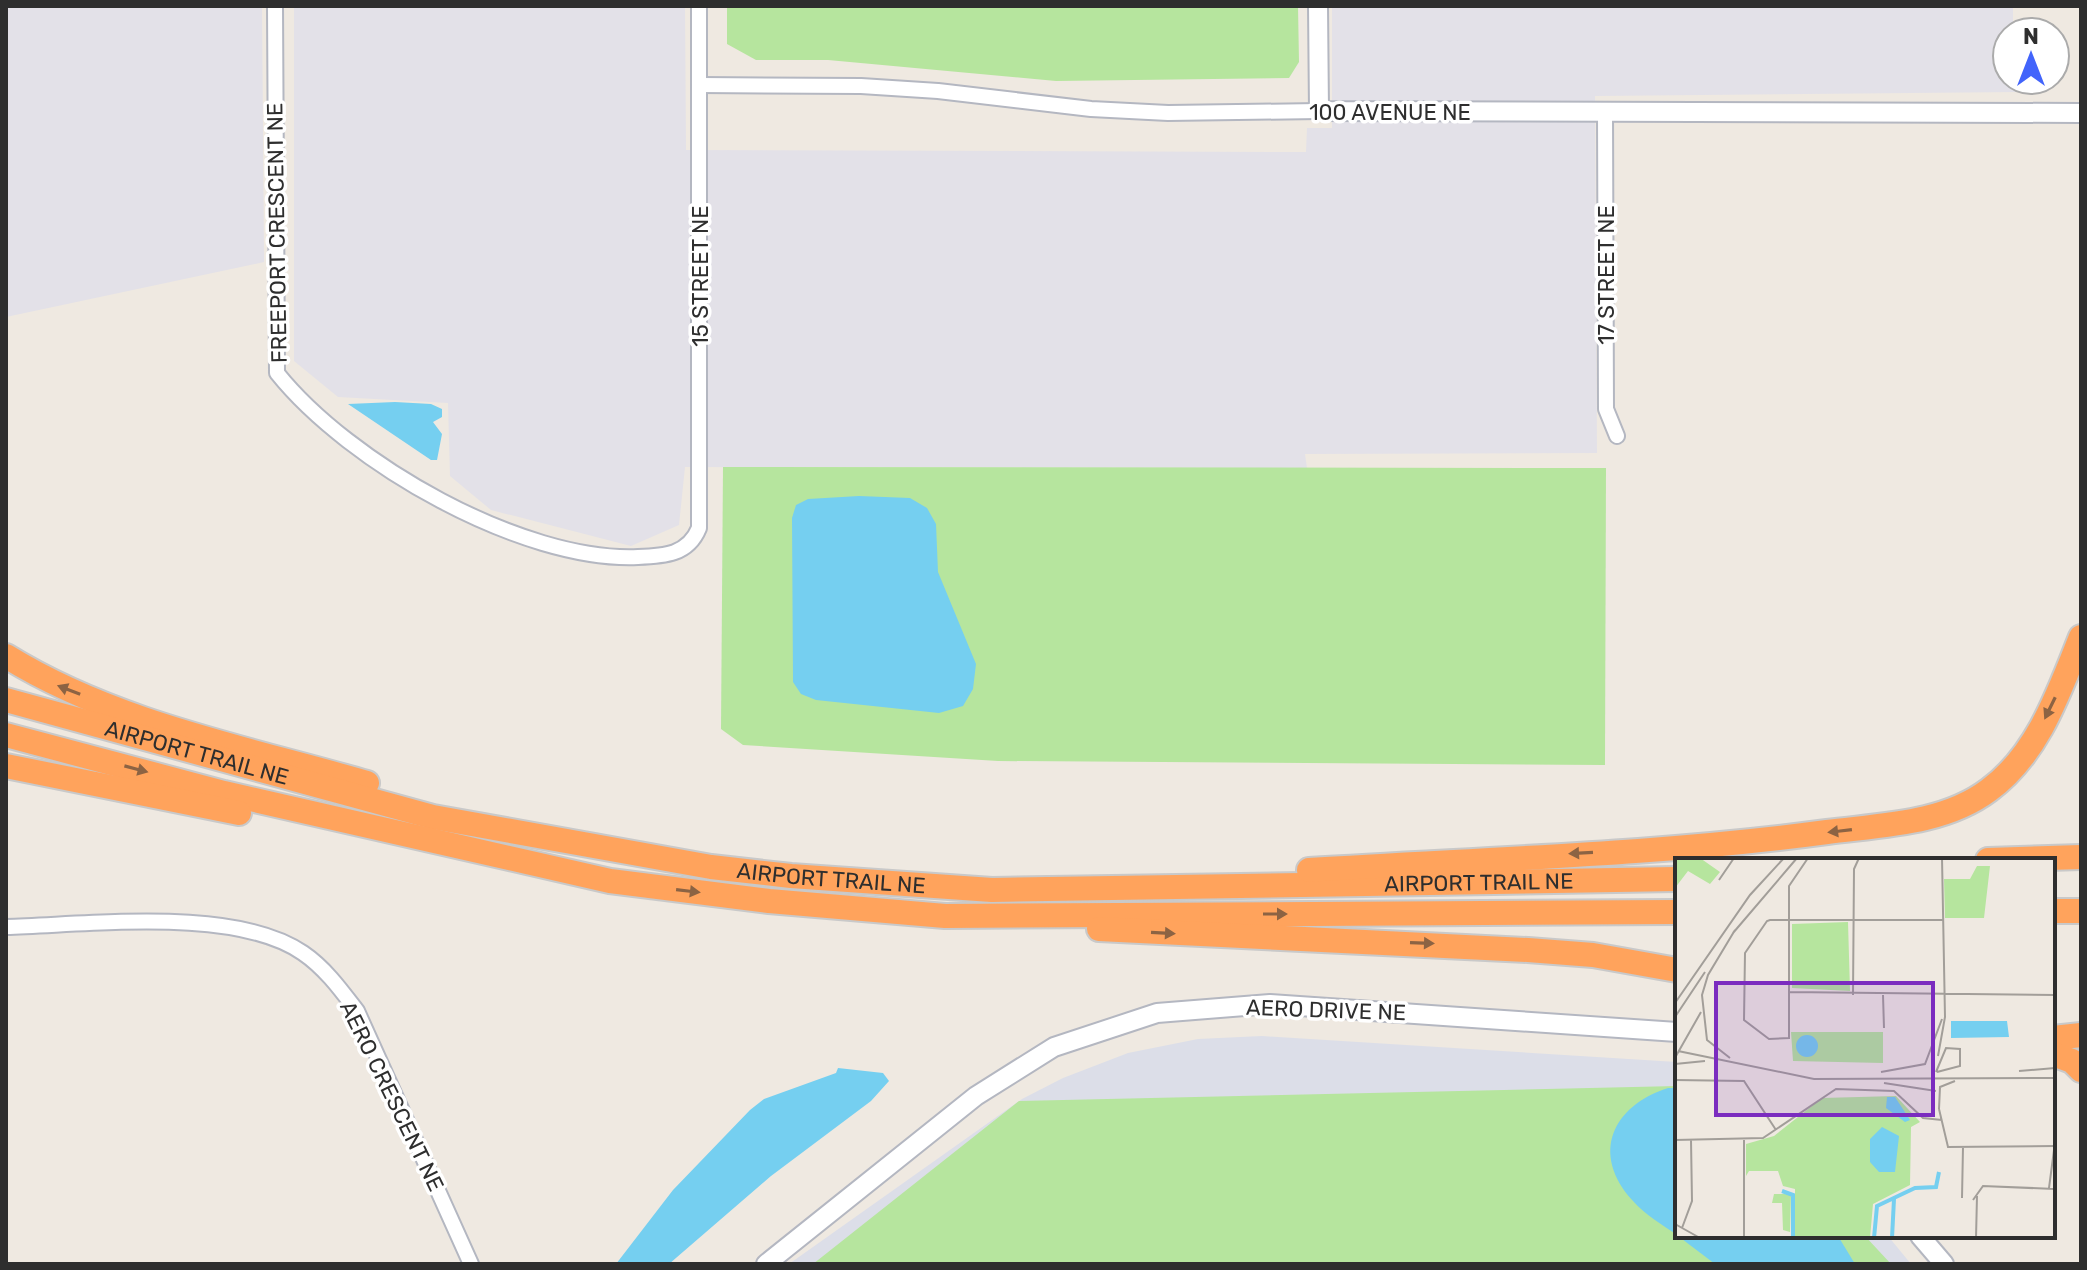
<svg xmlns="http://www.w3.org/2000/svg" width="2087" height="1270" font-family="Rubik,sans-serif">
<rect width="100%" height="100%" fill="#efe9e1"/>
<g fill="#e3e1e8">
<path d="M 6,6 L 262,6 L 264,262 L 6,317 Z"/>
<path d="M 294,6 L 685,6 L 686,150 L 1306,152 L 1307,128 L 1332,128 L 1332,6 L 2013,6 L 2013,32 L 2007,32 L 2007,80 L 2012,80 L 2018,92 L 1595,96 L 1597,453 L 1305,454 L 1307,468 L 685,467 L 679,525 L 631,546 L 491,510 L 450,476 L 448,403 L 338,397 L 294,361 Z"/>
</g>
<path fill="#dcdee8" d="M 1262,1036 L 1677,1062 L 1677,1236 L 1888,1236 L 1911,1264 L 789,1264 L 1022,1099 L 1063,1078 L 1128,1053 L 1198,1039 Z"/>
<g fill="#b6e59e">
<path d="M 727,6 L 1298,6 L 1299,62 L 1289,78 L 1056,81 L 828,60 L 756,60 L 727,44 Z"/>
<path d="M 723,467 L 1606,468 L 1605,765 L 998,761 L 743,745 L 721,729 Z"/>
<path d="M 1677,1086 L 1677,1236 L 1865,1236 L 1891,1264 L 813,1264 L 1019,1101 Z"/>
</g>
<g fill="#75cff0">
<path d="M 395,402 L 431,404 L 442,409 L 442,417 L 433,422 L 442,434 L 437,460 L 431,460 L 348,404 Z"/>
<path d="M 859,496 L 910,498 L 927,508 L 936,524 L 938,572 L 976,664 L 973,689 L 963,706 L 939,713 L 816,700 L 801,694 L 793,682 L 792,518 L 796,505 L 808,499 Z"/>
<path d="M 838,1068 L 883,1073 L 889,1081 L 871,1101 L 771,1176 L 669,1264 L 616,1264 L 673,1190 L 750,1110 L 764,1099 L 836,1073 Z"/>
<path d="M 1668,1088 L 1677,1088 L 1677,1235 C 1663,1225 1645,1215 1633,1201 C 1590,1154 1612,1106 1668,1088 Z"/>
<path d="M 1678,1236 L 1838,1236 L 1855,1264 L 1715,1264 Z"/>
</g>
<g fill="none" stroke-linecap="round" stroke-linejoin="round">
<defs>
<g id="street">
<path d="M 275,6 L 277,373 C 349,463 522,562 638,557 C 664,556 688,555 699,528 L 699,6"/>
<path d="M 700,85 L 861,86 L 938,91 L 1091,109 L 1168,113 L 1319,111"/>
<path d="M 1605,113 L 1606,409 L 1617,436"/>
<path d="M 6,927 C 88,925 235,906 303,953 C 325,968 341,990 357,1011 L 471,1264"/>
</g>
<g id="secondary">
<path d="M 1318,6 L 1319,111 L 2081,113"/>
<path d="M 1920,1236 L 1944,1264"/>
<path d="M 766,1264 L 976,1096 L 1054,1047 L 1157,1013 L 1270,1004 L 1677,1032"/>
</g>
<g id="highway">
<path d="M 6,656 C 114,723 246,748 367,783"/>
<path id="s1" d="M 6,700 L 433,817 L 711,867 L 791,876 L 992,890 L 1677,879"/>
<path d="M 6,735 L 224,793 L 610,881 L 769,901 L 945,916 L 1677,912"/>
<path d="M 6,766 L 239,813"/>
<path d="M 1988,860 L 2081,857"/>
<path d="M 1309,870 C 1482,859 1656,855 1827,832 C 1881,825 1944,824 1989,790 C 2038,754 2059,692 2081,637"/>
<path d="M 2053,911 L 2081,911"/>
<path d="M 1099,929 L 1528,950 L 1593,955 L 1677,970"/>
<path d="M 2053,1038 L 2081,1035"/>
<path d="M 2053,1054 L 2072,1061 L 2081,1070"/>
</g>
</defs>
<use href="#street" stroke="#b4b7c1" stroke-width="18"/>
<use href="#secondary" stroke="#b4b7c1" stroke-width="22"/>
<use href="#highway" stroke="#c9c9c9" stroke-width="28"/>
<use href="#street" stroke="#fff" stroke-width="14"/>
<use href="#secondary" stroke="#fff" stroke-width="18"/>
<use href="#highway" stroke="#ffa35c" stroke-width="24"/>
</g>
<defs><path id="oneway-solid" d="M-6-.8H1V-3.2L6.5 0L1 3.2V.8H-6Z" transform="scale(2)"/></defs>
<g fill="#8c6343">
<use href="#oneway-solid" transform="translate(69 690) rotate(-159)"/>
<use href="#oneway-solid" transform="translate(2050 708) rotate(116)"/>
<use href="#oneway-solid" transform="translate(136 769) rotate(15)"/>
<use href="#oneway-solid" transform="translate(1840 831) rotate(173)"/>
<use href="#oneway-solid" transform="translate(1581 853) rotate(177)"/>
<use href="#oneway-solid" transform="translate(688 891) rotate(7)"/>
<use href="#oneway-solid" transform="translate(1275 914)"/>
<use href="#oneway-solid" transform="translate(1163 933) rotate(3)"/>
<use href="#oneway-solid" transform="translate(1422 943) rotate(2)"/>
</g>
<g text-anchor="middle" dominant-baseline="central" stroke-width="7" stroke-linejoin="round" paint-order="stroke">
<g font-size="22" fill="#2e2e2e" stroke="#fff">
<text x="1390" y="112">100 AVENUE NE</text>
<text transform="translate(277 233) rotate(-91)">FREEPORT CRESCENT NE</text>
<text transform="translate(1606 275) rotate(-90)">17 STREET NE</text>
<text transform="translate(700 276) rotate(-90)">15 STREET NE</text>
<text stroke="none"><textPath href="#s1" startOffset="198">AIRPORT TRAIL NE</textPath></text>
<text stroke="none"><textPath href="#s1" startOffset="846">AIRPORT TRAIL NE</textPath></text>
<text stroke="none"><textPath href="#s1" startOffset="1494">AIRPORT TRAIL NE</textPath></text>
<text transform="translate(1326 1010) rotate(2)">AERO DRIVE NE</text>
<text transform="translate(392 1096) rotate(64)">AERO CRESCENT NE</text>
</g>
</g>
<g transform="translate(1675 858)">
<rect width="380" height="380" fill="#efe9e1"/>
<path d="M 0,0 L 25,0 L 45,14 L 35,26 L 13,13 L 0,30 ZM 302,8 L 315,8 L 309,60 L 270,60 L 269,21 L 295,21 ZM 173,64 L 175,133 L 117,130 L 117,66 ZM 116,174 L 208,174 L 208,205 L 118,203 ZM 221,238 L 245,264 L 236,269 L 235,327 L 198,346 L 195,380 L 120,380 L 120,331 L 108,328 L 103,313 L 74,313 L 71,318 L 71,286 L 99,278 L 147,240 ZM 99,336 L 116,336 L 115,374 L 108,372 L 107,345 L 97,345 Z" fill="#b6e59e"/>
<path d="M 276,163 L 332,163 L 334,179 L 276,180 ZM121 188a11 11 0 1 1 22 0a11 11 0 1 1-22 0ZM 212,239 L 220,239 L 235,262 L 230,264 L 211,250 ZM 207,269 L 224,278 L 220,314 L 204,314 L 195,304 L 195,281 Z" fill="#75cff0"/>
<path fill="none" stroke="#75cff0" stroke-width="4" d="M 107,333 L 118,337 L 118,380M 199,380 L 202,348 L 240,330 L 261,329 L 264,314M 217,380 L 219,341"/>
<path fill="none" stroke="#a29e99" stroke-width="2" d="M 133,0 L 114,28 L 114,180 L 94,181 L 69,162 L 70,95 L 92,63 L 95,62 L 268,62M 44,22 L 59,0M 58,75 L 122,0M 114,134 L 380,137M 178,137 L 179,11 L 184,0M 208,137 L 209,170M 0,145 L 75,37 L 109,0M 0,159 L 30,114M 3,193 L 139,221 L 380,220M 1,198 L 26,154M 263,198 L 270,159 L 267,0M 55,200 L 32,182 L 27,137 L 33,117 L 60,72M 0,206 L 30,203M 344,213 L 380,210M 206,214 L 250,206 L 267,161M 261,214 L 271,190 L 285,191 L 285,208 L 262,214M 0,222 L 69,223 L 101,272M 209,225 L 261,233M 264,251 L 273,289 L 380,288M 264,251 L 265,229 L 280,223M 0,282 L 88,280 L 161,231 L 219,233 L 248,260 L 267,262M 69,282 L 69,380M 374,330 L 379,292M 287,340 L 288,289M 298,342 L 308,328 L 380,331M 0,366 L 25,380M 7,370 L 17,343 L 16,282M 301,380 L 302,338"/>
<path fill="#7b2cbf" fill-opacity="0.15" stroke="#7b2cbf" stroke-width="4" d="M 41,125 L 258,125 L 258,257 L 41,257 Z"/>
<rect width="380" height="380" fill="none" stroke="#2e2e2e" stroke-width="4"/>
</g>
<rect width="2087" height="1270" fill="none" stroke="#2e2e2e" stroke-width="16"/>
<g transform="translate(2031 56)"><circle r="38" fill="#ffffff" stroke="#ababab" stroke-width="2"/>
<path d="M0-6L14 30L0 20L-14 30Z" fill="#4264fb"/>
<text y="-12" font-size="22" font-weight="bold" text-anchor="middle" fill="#2e2e2e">N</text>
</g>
</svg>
